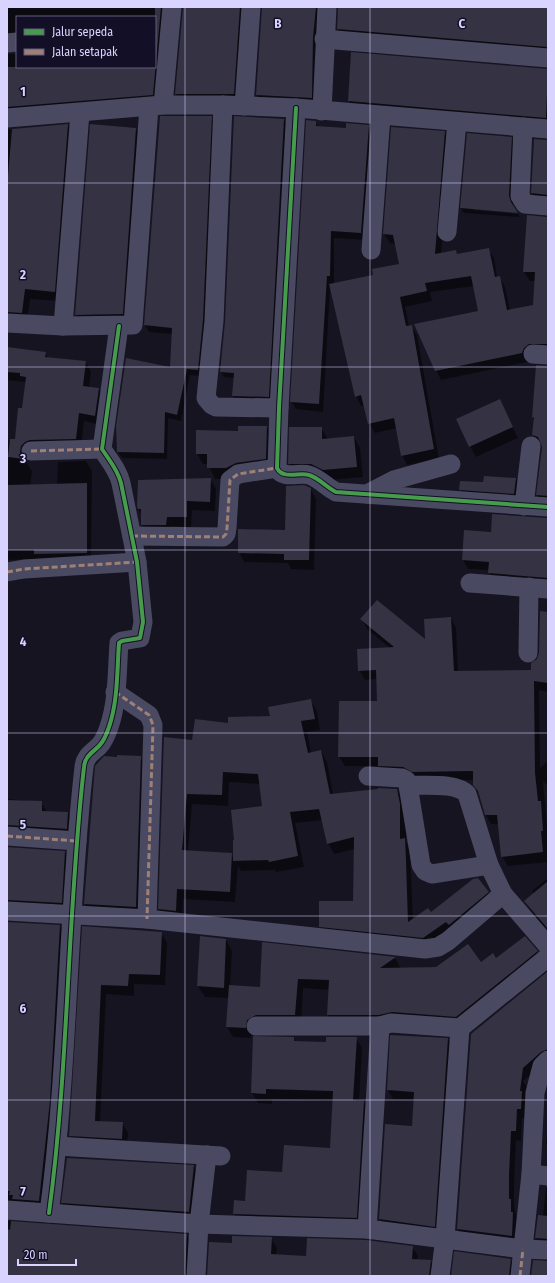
<svg xmlns="http://www.w3.org/2000/svg" width="555" height="1283" font-family="'Fira Sans Condensed',sans-serif">
<rect width="100%" height="100%" fill="#161421"/>
<g fill="#0007" fill-rule="evenodd">
<path d="M 7,7 L 172,7 L 158,104 L 7,118 L 7,54 L 17,54 L 17,67 L 155,67 L 155,17 L 17,17 L 17,41 L 7,44 Z"/>
<path d="M 184,7 L 253,7 L 239,104 L 182,103 L 176,94 Z"/>
<path d="M 263,7 L 329,7 L 316,107 L 262,105 L 257,95 Z"/>
<path d="M 338,7 L 548,7 L 548,56 L 343,38 L 338,29 Z"/>
<path d="M 547,70 L 548,127 L 354,110 L 349,101 Z"/>
<path d="M 161,117 L 211,117 L 215,124 L 206,328 L 201,376 L 190,375 L 181,421 L 168,418 L 167,459 L 122,458 L 118,451 L 171,369 L 173,334 L 149,332 L 145,325 Z"/>
<path d="M 284,120 L 287,125 L 271,402 L 237,402 L 233,396 L 235,378 L 224,377 L 221,371 Z"/>
<path d="M 315,122 L 319,127 L 347,129 L 369,126 L 373,134 L 365,240 L 334,238 L 334,284 L 374,276 L 401,264 L 396,244 L 390,243 L 384,234 L 444,132 L 450,142 L 441,254 L 456,251 L 458,255 L 488,249 L 494,258 L 497,278 L 499,277 L 505,287 L 510,311 L 534,306 L 536,281 L 530,281 L 524,272 L 528,216 L 548,217 L 548,353 L 529,357 L 527,362 L 441,380 L 436,370 L 480,312 L 474,286 L 430,292 L 432,301 L 405,307 L 409,326 L 411,326 L 417,335 L 439,459 L 407,465 L 402,455 L 397,428 L 375,433 L 369,423 L 365,405 L 361,406 L 356,396 L 330,289 L 323,412 L 296,409 L 291,401 Z"/>
<path d="M 68,125 L 73,134 L 60,301 L 30,299 L 27,322 L 7,324 L 7,199 L 9,177 L 7,177 L 7,130 Z"/>
<path d="M 136,129 L 139,135 L 125,319 L 79,320 L 76,315 Z"/>
<path d="M 468,134 L 511,138 L 514,143 L 513,206 L 474,208 L 474,210 L 518,214 L 520,217 L 464,213 L 461,208 Z"/>
<path d="M 534,140 L 548,140 L 548,204 L 538,202 L 532,193 Z"/>
<path d="M 7,348 L 45,353 L 48,358 L 86,362 L 91,372 L 89,388 L 99,389 L 104,398 L 100,425 L 84,421 L 81,448 L 27,455 L 25,461 L 32,471 L 30,486 L 57,485 L 58,462 L 86,461 L 92,471 L 91,562 L 38,559 L 7,560 L 7,441 L 16,440 L 23,409 L 26,385 L 25,382 L 7,380 Z"/>
<path d="M 537,366 L 548,367 L 548,505 L 543,504 L 537,495 L 542,446 L 539,445 L 533,435 L 534,421 L 533,418 Z"/>
<path d="M 500,401 L 518,438 L 476,457 L 470,446 Z"/>
<path d="M 267,427 L 273,438 L 272,469 L 232,479 L 215,479 L 208,464 L 203,464 L 197,453 Z"/>
<path d="M 321,428 L 328,439 L 354,437 L 360,448 L 363,477 L 330,480 L 295,474 L 289,463 Z"/>
<path d="M 210,479 L 216,489 L 215,511 L 192,510 L 191,527 L 171,526 L 171,534 L 148,534 L 142,525 L 142,515 L 138,509 Z"/>
<path d="M 516,479 L 521,488 L 519,502 L 465,498 L 460,489 L 484,483 Z"/>
<path d="M 310,488 L 316,499 L 314,570 L 291,569 L 288,563 L 244,562 L 239,552 L 285,531 Z"/>
<path d="M 548,519 L 548,587 L 494,583 L 489,570 L 468,569 L 463,560 L 492,533 Z"/>
<path d="M 548,613 L 548,692 L 539,690 L 540,768 L 548,761 L 548,786 L 543,781 L 548,838 L 548,862 L 508,866 L 502,856 L 499,824 L 491,824 L 486,815 L 479,794 L 474,785 L 474,780 L 418,781 L 384,775 L 379,766 L 345,766 L 339,756 L 378,702 L 377,679 L 365,680 L 359,670 L 390,648 L 367,629 L 362,619 L 426,642 L 451,618 L 456,628 L 458,672 L 532,671 L 538,660 Z"/>
<path d="M 310,700 L 317,711 L 320,730 L 307,732 L 311,753 L 321,751 L 327,762 L 333,794 L 397,790 L 403,801 L 406,815 L 406,842 L 410,850 L 413,920 L 488,892 L 494,903 L 430,948 L 326,937 L 320,926 L 354,902 L 355,849 L 334,854 L 328,843 L 323,820 L 295,823 L 304,867 L 276,872 L 275,870 L 241,871 L 238,866 L 235,902 L 183,899 L 182,922 L 166,920 L 159,909 L 193,742 L 229,724 L 271,717 ZM 229,782 L 260,784 L 263,807 L 234,859 L 231,854 L 188,851 L 192,804 L 228,806 Z"/>
<path d="M 140,757 L 146,768 L 142,918 L 91,915 L 85,904 L 96,766 Z"/>
<path d="M 8,799 L 41,802 L 47,812 L 68,813 L 73,822 L 72,838 L 7,837 Z"/>
<path d="M 7,848 L 65,852 L 70,862 L 67,912 L 7,912 Z"/>
<path d="M 548,878 L 548,931 L 531,911 L 525,902 L 534,894 L 532,891 Z"/>
<path d="M 7,923 L 60,926 L 65,935 L 44,1210 L 7,1210 Z"/>
<path d="M 83,927 L 161,933 L 167,943 L 165,985 L 134,984 L 134,996 L 106,994 L 100,1122 L 122,1123 L 128,1133 L 127,1149 L 75,1146 L 70,1135 Z"/>
<path d="M 226,940 L 232,951 L 230,987 L 261,988 L 263,944 L 395,958 L 401,969 L 481,964 L 537,952 L 543,962 L 462,1026 L 334,1025 L 328,1015 L 329,990 L 303,988 L 301,1025 L 252,1030 L 251,1038 L 233,1037 L 227,1027 L 229,998 L 205,997 L 198,986 Z"/>
<path d="M 548,971 L 548,1061 L 523,1081 L 527,1087 L 525,1099 L 527,1101 L 526,1118 L 522,1118 L 521,1141 L 516,1140 L 514,1185 L 514,1207 L 518,1223 L 516,1246 L 463,1239 L 458,1229 L 472,1034 Z"/>
<path d="M 391,1036 L 448,1039 L 453,1048 L 440,1235 L 385,1228 L 380,1219 L 386,1125 L 413,1127 L 415,1100 L 393,1099 L 388,1090 Z"/>
<path d="M 293,1038 L 296,1042 L 327,1044 L 356,1038 L 362,1048 L 359,1102 L 364,1102 L 369,1112 L 362,1228 L 240,1224 L 234,1214 L 246,1202 L 283,1173 L 331,1149 L 333,1101 L 272,1099 L 272,1104 L 258,1103 L 252,1093 Z"/>
<path d="M 548,1129 L 548,1146 L 546,1143 Z"/>
<path d="M 194,1166 L 199,1176 L 195,1222 L 68,1213 L 62,1203 Z"/>
<path d="M 546,1188 L 548,1188 L 548,1248 L 542,1248 L 536,1238 L 539,1216 L 543,1216 Z"/>
<path d="M 7,1221 L 187,1235 L 192,1245 L 190,1276 L 7,1276 Z"/>
<path d="M 271,1238 L 277,1248 L 276,1255 L 307,1257 L 412,1247 L 418,1256 L 417,1260 L 430,1261 L 436,1270 L 436,1276 L 208,1276 L 232,1244 Z"/>
<path d="M 510,1259 L 516,1269 L 515,1276 L 451,1276 Z"/>
</g>
<g fill="#343243">
<path d="M 155,7 L 161,7 L 153,95 L 7,107 L 7,67 L 155,67 Z"/>
<path d="M 183,7 L 240,7 L 234,94 L 175,94 Z"/>
<path d="M 262,7 L 316,7 L 313,38 L 312,98 L 256,95 Z"/>
<path d="M 338,7 L 548,7 L 547,47 L 337,29 Z"/>
<path d="M 351,52 L 548,69 L 546,118 L 348,101 Z"/>
<path d="M 160,116 L 212,116 L 203,320 L 198,370 L 187,369 L 177,415 L 165,412 L 164,453 L 117,452 L 116,426 L 126,358 L 170,367 L 172,328 L 144,325 Z"/>
<path d="M 234,116 L 284,119 L 269,397 L 232,396 L 234,373 L 220,372 L 225,322 Z"/>
<path d="M 306,120 L 316,121 L 316,126 L 346,128 L 346,123 L 369,125 L 361,233 L 331,231 L 330,276 L 327,276 L 319,404 L 290,402 Z"/>
<path d="M 68,124 L 55,292 L 25,289 L 22,313 L 7,312 L 7,187 L 12,129 Z"/>
<path d="M 90,124 L 136,128 L 123,314 L 75,315 Z"/>
<path d="M 391,127 L 445,131 L 435,254 L 456,250 L 457,254 L 489,248 L 495,277 L 500,276 L 507,310 L 533,305 L 535,272 L 523,272 L 527,215 L 548,217 L 548,344 L 529,344 L 524,348 L 522,353 L 435,371 L 414,324 L 478,311 L 471,276 L 425,283 L 427,291 L 400,297 L 406,326 L 412,325 L 434,449 L 401,456 L 394,418 L 368,424 L 361,395 L 355,397 L 329,284 L 373,275 L 372,269 L 399,264 L 393,235 L 383,234 Z"/>
<path d="M 467,133 L 512,137 L 509,196 L 511,202 L 518,213 L 460,208 Z"/>
<path d="M 534,139 L 548,140 L 548,195 L 531,193 Z"/>
<path d="M 7,347 L 46,352 L 45,357 L 86,361 L 83,386 L 99,388 L 95,416 L 79,413 L 76,439 L 30,440 L 25,442 L 21,446 L 20,452 L 24,459 L 8,457 L 10,439 L 15,439 L 18,408 L 22,408 L 26,377 L 20,376 L 20,373 L 7,372 Z"/>
<path d="M 536,365 L 548,366 L 548,496 L 536,495 L 542,447 L 538,437 L 532,435 L 534,417 L 532,418 Z"/>
<path d="M 500,399 L 513,427 L 469,447 L 456,419 Z"/>
<path d="M 238,426 L 267,426 L 266,459 L 236,463 L 226,468 L 207,468 L 207,454 L 196,454 L 196,430 L 238,431 Z"/>
<path d="M 289,427 L 322,427 L 322,439 L 354,436 L 357,467 L 323,470 L 311,464 L 288,464 Z"/>
<path d="M 484,476 L 516,478 L 514,494 L 459,490 L 460,481 L 483,482 Z"/>
<path d="M 211,478 L 210,502 L 187,501 L 187,517 L 167,517 L 166,525 L 141,525 L 141,509 L 138,509 L 137,506 L 138,480 Z"/>
<path d="M 87,483 L 87,553 L 34,554 L 34,550 L 7,550 L 7,485 Z"/>
<path d="M 304,485 L 311,488 L 309,560 L 284,560 L 284,554 L 238,553 L 238,529 L 285,530 L 286,486 Z"/>
<path d="M 492,514 L 548,518 L 548,578 L 488,573 L 489,562 L 462,560 L 464,530 L 491,532 Z"/>
<path d="M 377,600 L 425,639 L 424,619 L 451,617 L 454,671 L 531,670 L 531,663 L 537,659 L 539,653 L 540,611 L 548,612 L 548,683 L 534,681 L 535,773 L 538,801 L 541,801 L 543,831 L 541,831 L 543,852 L 501,857 L 497,815 L 485,815 L 478,791 L 473,785 L 473,771 L 412,772 L 403,767 L 378,766 L 378,757 L 338,757 L 339,701 L 377,701 L 376,670 L 358,671 L 357,649 L 394,647 L 360,619 Z"/>
<path d="M 311,699 L 315,719 L 301,721 L 308,753 L 321,750 L 330,794 L 378,789 L 378,788 L 397,789 L 400,804 L 400,839 L 405,838 L 406,861 L 408,922 L 428,908 L 431,912 L 473,879 L 478,878 L 489,892 L 449,925 L 446,922 L 423,938 L 319,927 L 319,901 L 353,901 L 354,837 L 327,844 L 319,809 L 290,812 L 298,856 L 269,862 L 268,860 L 233,861 L 233,840 L 234,840 L 231,810 L 262,806 L 258,774 L 223,772 L 222,795 L 187,794 L 182,850 L 232,853 L 230,892 L 177,889 L 176,911 L 158,909 L 164,737 L 192,740 L 195,719 L 228,723 L 228,717 L 270,716 L 268,707 Z"/>
<path d="M 117,755 L 141,756 L 136,907 L 84,904 L 95,766 L 104,756 L 117,757 Z"/>
<path d="M 7,800 L 42,801 L 42,811 L 68,812 L 67,829 L 7,825 Z"/>
<path d="M 7,847 L 65,851 L 62,903 L 7,900 Z"/>
<path d="M 548,881 L 548,929 L 524,901 Z"/>
<path d="M 7,922 L 60,925 L 50,1101 L 39,1201 L 12,1199 L 13,1195 L 9,1195 L 10,1191 L 7,1191 Z"/>
<path d="M 82,926 L 162,932 L 160,975 L 129,974 L 128,986 L 101,985 L 95,1121 L 123,1122 L 122,1139 L 69,1136 Z"/>
<path d="M 200,936 L 226,939 L 224,988 L 197,986 Z"/>
<path d="M 525,936 L 538,951 L 456,1017 L 392,1012 L 379,1015 L 327,1015 L 329,980 L 298,979 L 295,1015 L 256,1015 L 247,1020 L 246,1028 L 226,1027 L 229,985 L 260,987 L 262,942 L 396,957 L 380,968 L 436,967 L 468,944 L 481,962 L 493,953 L 496,958 Z"/>
<path d="M 548,971 L 548,1049 L 541,1052 L 523,1068 L 520,1091 L 522,1091 L 521,1109 L 517,1109 L 516,1131 L 511,1131 L 509,1175 L 509,1199 L 511,1199 L 511,1212 L 513,1212 L 512,1236 L 457,1229 L 471,1034 Z"/>
<path d="M 390,1035 L 448,1038 L 435,1227 L 379,1219 L 385,1124 L 412,1126 L 414,1092 L 387,1090 Z"/>
<path d="M 253,1036 L 294,1037 L 294,1041 L 326,1042 L 326,1037 L 357,1037 L 353,1100 L 364,1101 L 357,1218 L 233,1214 L 234,1200 L 245,1201 L 247,1170 L 282,1172 L 284,1145 L 330,1148 L 333,1091 L 266,1089 L 266,1094 L 251,1093 Z"/>
<path d="M 67,1158 L 194,1165 L 189,1212 L 61,1203 Z"/>
<path d="M 538,1215 L 548,1216 L 548,1239 L 535,1238 Z"/>
<path d="M 11,1221 L 187,1234 L 185,1276 L 7,1276 L 7,1229 L 10,1230 Z"/>
<path d="M 232,1236 L 272,1237 L 271,1254 L 306,1256 L 307,1238 L 366,1240 L 413,1246 L 412,1259 L 431,1260 L 429,1276 L 207,1276 L 209,1242 L 232,1243 Z"/>
<path d="M 454,1251 L 511,1259 L 509,1276 L 451,1276 Z"/>
<path d="M 533,1260 L 548,1261 L 548,1276 L 531,1276 Z"/>
</g>
<g fill="none" stroke-linecap="round" stroke-linejoin="round">
<g stroke="#4a4962" stroke-width="19">
<path d="M 324,39 L 548,58"/>
<path d="M 7,43 L 17,42"/>
<path d="M 163,105 L 172,7"/>
<path d="M 223,105 L 214,321 L 206,398 L 212,405 L 216,407 L 279,408"/>
<path d="M 244,106 L 251,7"/>
<path d="M 296,108 L 279,408 L 277,468 C 283,480 299,472 309,475 C 319,478 326,487 336,492 L 548,507"/>
<path d="M 322,111 L 327,7"/>
<path d="M 7,118 L 163,105 L 223,105 L 296,108 L 548,129"/>
<path d="M 523,127 L 520,196 L 525,204 L 548,206"/>
<path d="M 447,232 L 457,122"/>
<path d="M 371,250 L 381,116"/>
<path d="M 7,323 L 63,326 L 133,325 L 149,107"/>
<path d="M 63,326 L 80,113"/>
<path d="M 533,354 L 548,355"/>
<path d="M 31,451 L 102,449"/>
<path d="M 367,494 L 394,480 L 451,464"/>
<path d="M 524,506 L 531,446"/>
<path d="M 132,536 L 223,537 L 226,534 L 227,528 L 230,480 L 238,474 L 277,468"/>
<path d="M 7,572 L 24,569 L 137,562"/>
<path d="M 470,583 L 548,589"/>
<path d="M 528,653 L 529,587"/>
<path d="M 115,692 L 149,715 L 153,725 L 147,919"/>
<path d="M 368,776 L 402,778 L 406,780 L 408,785 L 421,865 L 425,871 L 432,874 L 489,865 L 503,894 L 548,946"/>
<path d="M 408,785 C 425,786 456,782 467,794 L 489,865"/>
<path d="M 7,836 L 77,841"/>
<path d="M 7,911 L 147,919 L 425,949 L 438,947 L 448,941 L 503,894"/>
<path d="M 256,1026 L 380,1026"/>
<path d="M 57,1146 L 221,1156"/>
<path d="M 531,1174 L 548,1176"/>
<path d="M 7,1210 L 199,1224 L 367,1229 L 523,1249 L 548,1250"/>
<path d="M 49,1213 C 69,1065 67,915 84,767 C 85,756 92,753 99,746 C 103,742 107,733 109,727 C 118,701 117,670 119,643 L 122,641 L 140,638 L 143,622 L 137,562 L 121,483 C 118,470 109,460 102,449 L 119,326"/>
<path d="M 367,1229 L 380,1026 L 391,1023 L 460,1028"/>
<path d="M 196,1276 L 199,1224 L 207,1155"/>
<path d="M 440,1276 L 445,1238 L 460,1028 L 548,957"/>
<path d="M 520,1276 L 531,1174 L 535,1093 L 542,1066 L 548,1060"/>
</g>
<g stroke="#9e8076" stroke-width="3" stroke-dasharray="6 3" stroke-linecap="butt">
<path d="M 31,451 L 102,449"/>
<path d="M 132,536 L 223,537 L 226,534 L 227,528 L 230,480 L 238,474 L 277,468"/>
<path d="M 7,572 L 24,569 L 137,562"/>
<path d="M 115,692 L 149,715 L 153,725 L 147,919"/>
<path d="M 7,836 L 77,841 L 77,837"/>
<path d="M 520,1276 L 523,1249"/>
</g>
<defs>
<g id="cycleway">
<path d="M 296,108 L 279,408 L 277,468 C 283,480 299,472 309,475 C 319,478 326,487 336,492 L 548,507"/>
<path d="M 49,1213 C 69,1065 67,915 84,767 C 85,756 92,753 99,746 C 103,742 107,733 109,727 C 118,701 117,670 119,643 L 122,641 L 140,638 L 143,622 L 137,562 L 121,483 C 118,470 109,460 102,449 L 119,326"/>
</g>
</defs>
<use href="#cycleway" stroke="#130f26" stroke-width="6"/>
<use href="#cycleway" stroke="#469c4c" stroke-width="4"/>
</g>
<path fill="none" stroke="#d9d4ff" stroke-width="1" stroke-opacity="0.55" d="M 185,7 L 185,1276M 370,7 L 370,1276M 7,183 L 548,183M 7,367 L 548,367M 7,550 L 548,550M 7,733 L 548,733M 7,916 L 548,916M 7,1100 L 548,1100"/>
<g font-size="13" text-anchor="middle" font-weight="bold" fill="#d9d4ff" stroke="#130f26" stroke-width="3" stroke-linejoin="round" paint-order="stroke">
<text x="278" y="28">B</text>
<text x="462" y="28">C</text>
<text x="23" y="96">1</text>
<text x="23" y="279">2</text>
<text x="23" y="463">3</text>
<text x="23" y="646">4</text>
<text x="23" y="829">5</text>
<text x="23" y="1013">6</text>
<text x="23" y="1196">7</text>
</g>
<rect width="555" height="1283" fill="none" stroke="#d9d4ff" stroke-width="16"/>
<rect x="16" y="16" width="140" height="52" fill="#130f26" stroke="#625e7d"/>
<rect x="24" y="29" width="20" height="6" fill="#469c4c" stroke="#625e7d"/>
<text x="52" y="36" font-size="12" fill="#d9d4ff">Jalur sepeda</text>
<rect x="24" y="49" width="20" height="6" fill="#9e8076" stroke="#625e7d"/>
<text x="52" y="56" font-size="12" fill="#d9d4ff">Jalan setapak</text>
<path d="M18 1259v6h58v-6" fill="none" stroke="#d9d4ff" stroke-width="2"/>
<text x="24" y="1259" font-size="12" fill="#d9d4ff" stroke="#130f26" stroke-width="3" paint-order="stroke">20 m</text>
</svg>
